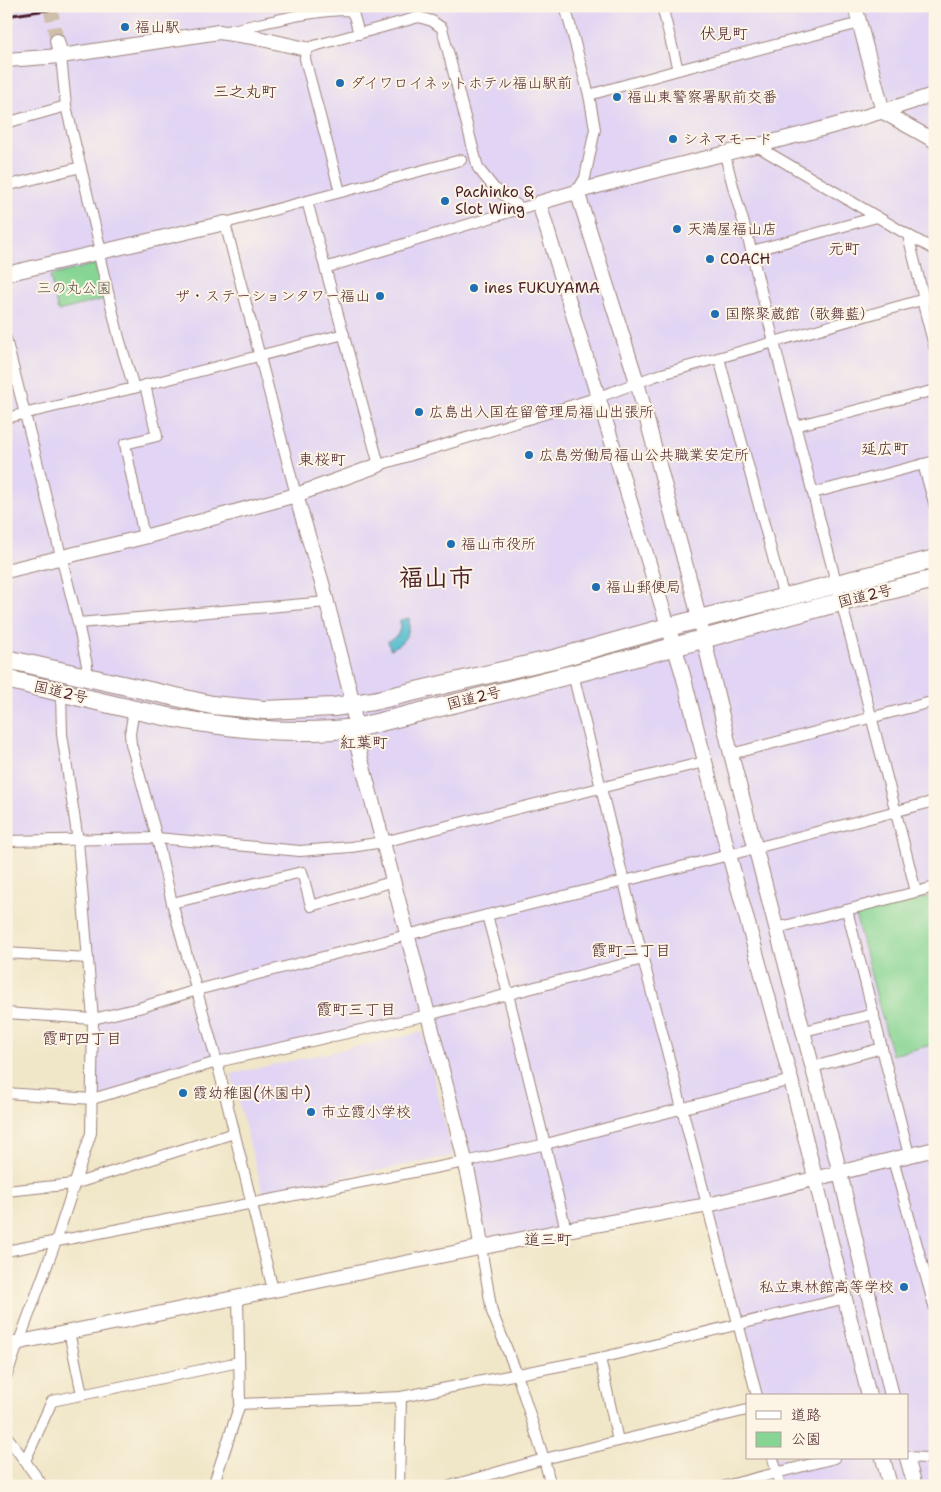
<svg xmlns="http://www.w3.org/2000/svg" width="941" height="1492" font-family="'Shantell Sans','Klee One',sans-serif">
<rect width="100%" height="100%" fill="#fcf5e5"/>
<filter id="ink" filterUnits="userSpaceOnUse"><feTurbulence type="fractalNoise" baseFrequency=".02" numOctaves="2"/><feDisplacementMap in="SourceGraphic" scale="10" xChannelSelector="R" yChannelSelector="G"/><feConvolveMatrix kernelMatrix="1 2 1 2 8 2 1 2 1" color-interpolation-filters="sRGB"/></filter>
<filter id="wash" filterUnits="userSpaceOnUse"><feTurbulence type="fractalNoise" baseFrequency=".0096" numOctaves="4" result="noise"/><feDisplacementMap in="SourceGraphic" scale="20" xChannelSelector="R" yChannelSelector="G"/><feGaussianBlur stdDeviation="1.12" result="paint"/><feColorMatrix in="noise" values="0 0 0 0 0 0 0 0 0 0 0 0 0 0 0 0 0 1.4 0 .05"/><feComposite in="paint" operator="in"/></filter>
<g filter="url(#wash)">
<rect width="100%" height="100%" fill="#f0e6c8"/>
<g fill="#e1d4f4">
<path d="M 6,6 L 935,6 L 935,1486 L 779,1486 L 772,1458 L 907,1458 L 907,1396 L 756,1396 L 706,1201 L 478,1254 L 459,1156 L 424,1020 L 211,1062 L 88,1101 L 93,1003 L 75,839 L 6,837 Z"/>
<path d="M 423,1032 L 453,1156 L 263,1193 L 231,1074 Z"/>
</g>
<g fill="#87d594" stroke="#687a60">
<path d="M 95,264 L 104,299 L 58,311 L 50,276 Z"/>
<path d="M 935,895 L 935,1044 L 892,1055 L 855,914 Z"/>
</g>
<path fill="#51bccd" stroke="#4e6e7c" d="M 409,618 C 411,633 404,644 390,649 L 388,641 L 397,636 L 400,628 L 400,620 Z"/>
</g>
<g filter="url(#ink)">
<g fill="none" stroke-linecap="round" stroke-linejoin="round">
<path stroke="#cfbea9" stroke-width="14" stroke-dasharray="14 7" stroke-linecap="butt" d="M 50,6 L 57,41"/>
<defs>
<g id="street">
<path d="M 565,6 L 589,95 L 595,129 L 585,178 L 577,191"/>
<path d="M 662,6 L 678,70"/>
<path d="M 931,6 L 935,21"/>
<path d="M 227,31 C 267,23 309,10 350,10 L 354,16 L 359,34"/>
<path d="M 61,56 L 66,106 L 101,251 L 100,259 L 119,338 L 134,388"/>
<path d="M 589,95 L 678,70 L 860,23"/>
<path d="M 6,123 L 66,106"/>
<path d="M 757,146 L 908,235 L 924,299"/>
<path d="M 725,154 C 732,188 744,220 752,254 C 804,467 863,679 916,892"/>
<path d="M 6,186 L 81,167"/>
<path d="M 340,192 L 305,59 L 306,49 L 314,46 L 419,17 L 432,21 L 442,28 L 478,168 L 494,188 L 521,208"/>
<path d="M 307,201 L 461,160"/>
<path d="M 908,235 L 935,250"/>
<path d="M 752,251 L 877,217"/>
<path d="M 325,268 L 539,203"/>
<path d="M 922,300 L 935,349"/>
<path d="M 6,339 L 78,623 L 87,665 L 85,677"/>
<path d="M 719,358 L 784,598"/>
<path d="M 6,418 L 134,388 L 344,334"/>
<path d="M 795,426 L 935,390"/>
<path d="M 923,464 L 935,506"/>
<path d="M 813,493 L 935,461"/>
<path d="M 296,495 L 225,223 L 307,201 L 379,465 L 599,397 L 655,376 L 935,296"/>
<path d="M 144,537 L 125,444 L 157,436 L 145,385"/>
<path d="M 78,623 L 327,602"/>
<path d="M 573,674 L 643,959 L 757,1396"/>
<path d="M 134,709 L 130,734 L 131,744 L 157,838 L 172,903 L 217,1062 L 273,1290"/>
<path d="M 731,754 L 935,701"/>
<path d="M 6,841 L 157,838 L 300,851 L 351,847 L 383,842 L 704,762"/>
<path d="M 172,903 L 302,872 L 311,906 L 394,881"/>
<path d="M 847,910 L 909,1155"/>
<path d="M 487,915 L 508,994 L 566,1230"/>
<path d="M 777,928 L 935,887"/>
<path d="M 6,953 L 87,958"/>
<path d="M 6,1013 L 93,1019 L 139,1008 L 197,990 L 407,935 L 729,855 L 935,801"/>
<path d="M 804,1031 L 874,1014"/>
<path d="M 813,1067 L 882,1048"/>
<path d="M 6,1093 L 92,1099 L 217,1062 L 428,1015 L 643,959"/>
<path d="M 893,1160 L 935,1309"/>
<path d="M 6,1191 L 74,1184 L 234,1133"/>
<path d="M 481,1247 L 492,1312 L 517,1374 L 544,1459 L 551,1486"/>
<path d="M 6,1251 L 465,1162 L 546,1144 L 791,1080"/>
<path d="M 69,1332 L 82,1394"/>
<path d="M 600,1358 L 618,1441"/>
<path d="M 6,1377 L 56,1241 L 91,1133 L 93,1019 L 78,841 L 62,734 L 61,692"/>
<path d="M 240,1404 L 401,1397 L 600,1358 L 846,1298"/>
<path d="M 6,1435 L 43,1486"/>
<path d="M 907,1457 L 926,1458 L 935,1457"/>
<path d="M 773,1458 L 780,1486"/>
<path d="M 25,1461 L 52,1401 L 239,1362"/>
<path d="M 213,1486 L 240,1404 L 238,1297"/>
<path d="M 399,1486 L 401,1397"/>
<path d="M 450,1486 L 544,1459 L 747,1410"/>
<path d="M 725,1486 L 835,1458"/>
</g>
<g id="secondary">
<path d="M 855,6 L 883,112 L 935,141"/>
<path d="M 57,41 L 61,56"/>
<path d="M 6,60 L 61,56 L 219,32 L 253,37 L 306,49"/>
<path d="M 577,191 L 637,382 L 693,593 L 731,754 L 840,1173 L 892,1396"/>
<path d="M 6,274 L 225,223"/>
<path d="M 296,495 L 322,583 L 349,688 L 353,705 L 356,741 C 385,849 414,958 441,1066 C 456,1126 474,1186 481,1247"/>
<path d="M 6,571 L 144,537 L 296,495 L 379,465"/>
<path d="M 6,1345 L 566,1230 L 708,1205 L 935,1149"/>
<path d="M 869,1396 L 791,1080 L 725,840 L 683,675 L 539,203 C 670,162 806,140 935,94"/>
<path d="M 883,1458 L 890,1486"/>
<path d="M 907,1458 L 915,1486"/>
</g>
<g id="highway">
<path d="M 6,659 L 212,705 L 264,710 L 334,707 L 373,701 L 558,658 L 668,627 L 935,559"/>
<path d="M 6,679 C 121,706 237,742 356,728 L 573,674 L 825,606 L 935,579"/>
</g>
</defs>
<use href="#street" stroke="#9d827a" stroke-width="12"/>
<use href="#secondary" stroke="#9d827a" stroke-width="16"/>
<use href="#highway" stroke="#9d827a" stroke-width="20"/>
<use href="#street" stroke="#fff" stroke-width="10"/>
<use href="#secondary" stroke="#fff" stroke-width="14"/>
<use href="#highway" stroke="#fff" stroke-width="18"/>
<path stroke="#4a1f2b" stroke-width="3" d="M 6,16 L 75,6"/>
</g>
</g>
<g fill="#1f6fb2" stroke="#fcf5e5" stroke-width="2">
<circle cx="125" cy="27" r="5"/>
<circle cx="340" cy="83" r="5"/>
<circle cx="617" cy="97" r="5"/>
<circle cx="673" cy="139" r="5"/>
<circle cx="445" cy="201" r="5"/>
<circle cx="677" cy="229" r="5"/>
<circle cx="710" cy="259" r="5"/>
<circle cx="474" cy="288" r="5"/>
<circle cx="380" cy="296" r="5"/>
<circle cx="715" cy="314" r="5"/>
<circle cx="419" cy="412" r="5"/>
<circle cx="529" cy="455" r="5"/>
<circle cx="451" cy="544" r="5"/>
<circle cx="596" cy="587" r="5"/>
<circle cx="183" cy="1093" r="5"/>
<circle cx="311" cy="1112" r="5"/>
<circle cx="904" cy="1287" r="5"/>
</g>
<g text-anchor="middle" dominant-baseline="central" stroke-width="4" stroke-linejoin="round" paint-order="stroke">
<g font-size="15" fill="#4a1f2b" stroke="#fcf5e5" text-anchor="start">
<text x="135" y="27">福山駅</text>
<text x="350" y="83">ダイワロイネットホテル福山駅前</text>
<text x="627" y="97">福山東警察署駅前交番</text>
<text x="683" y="139">シネマモード</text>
<text x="455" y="192">Pachinko &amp;<tspan x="455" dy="17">Slot Wing</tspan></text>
<text x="687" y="229">天満屋福山店</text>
<text x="720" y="259">COACH</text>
<text x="484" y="288">ines FUKUYAMA</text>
<text x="370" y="296" text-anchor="end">ザ・ステーションタワー福山</text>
<text x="725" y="314">国際聚蔵館（歌舞藍）</text>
<text x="429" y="412">広島出入国在留管理局福山出張所</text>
<text x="539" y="455">広島労働局福山公共職業安定所</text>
<text x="461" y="544">福山市役所</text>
<text x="606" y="587">福山郵便局</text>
<text x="193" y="1093">霞幼稚園(休園中)</text>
<text x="321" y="1112">市立霞小学校</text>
<text x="894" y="1287" text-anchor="end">私立東林館高等学校</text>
</g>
<g font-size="15" fill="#5c564a" stroke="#fcf5e5">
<text x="74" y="288">三の丸公園</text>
</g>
<g font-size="15" fill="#4a1f2b" stroke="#fcf5e5">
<text transform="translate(865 596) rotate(-14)">国道2号</text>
<text transform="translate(61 692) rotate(13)">国道2号</text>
<text transform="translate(474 698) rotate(-14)">国道2号</text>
</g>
<g font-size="16" fill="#4a1f2b" stroke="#fcf5e5">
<text x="724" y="33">伏見町</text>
<text x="245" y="91">三之丸町</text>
<text x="844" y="248">元町</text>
<text x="885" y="448">延広町</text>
<text x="322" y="459">東桜町</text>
<text x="364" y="742">紅葉町</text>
<text x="631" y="950">霞町二丁目</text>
<text x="356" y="1009">霞町三丁目</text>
<text x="82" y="1038">霞町四丁目</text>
<text x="548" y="1239">道三町</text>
</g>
<g font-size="25" font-weight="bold" fill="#4a1f2b" stroke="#fcf5e5">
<text x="436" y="577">福山市</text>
</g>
</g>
<rect width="941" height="1492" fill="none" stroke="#fcf5e5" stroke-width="25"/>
<rect x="746" y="1394" width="162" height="65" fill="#fcf5e5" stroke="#b59f9b"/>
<rect x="756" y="1411" width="25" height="8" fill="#ffffff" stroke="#b59f9b"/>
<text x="791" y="1420" font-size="15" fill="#4a1f2b">道路</text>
<rect x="756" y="1432" width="25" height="15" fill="#87d594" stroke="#b59f9b"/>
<text x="791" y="1444" font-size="15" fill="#4a1f2b">公園</text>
</svg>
